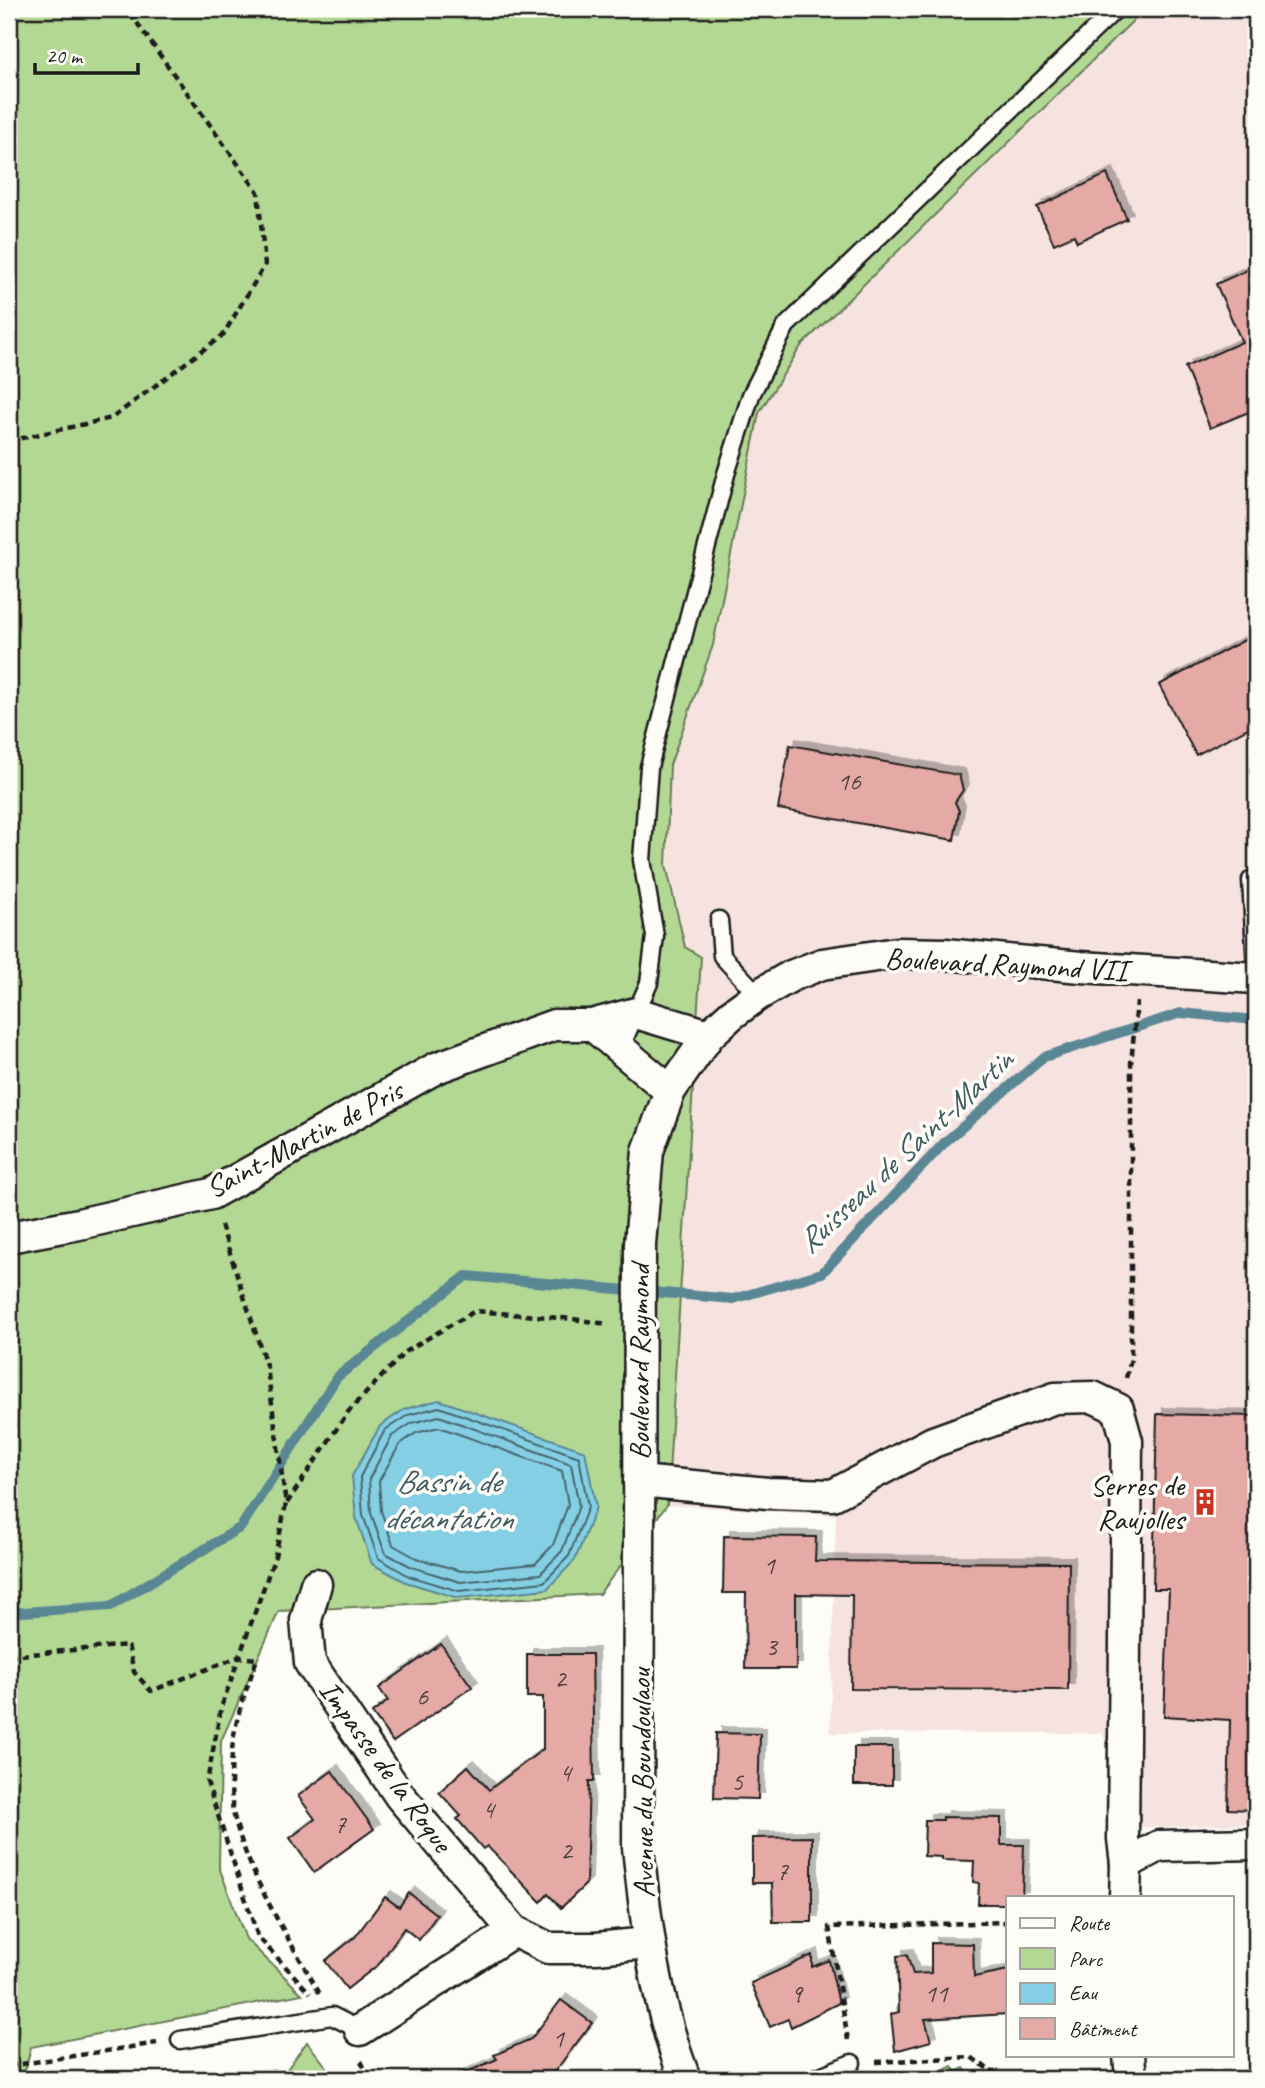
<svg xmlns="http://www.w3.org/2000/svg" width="1265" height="2088" font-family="Caveat,sans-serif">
<defs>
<filter id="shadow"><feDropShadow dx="6" dy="-6" stdDeviation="0" flood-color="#0004"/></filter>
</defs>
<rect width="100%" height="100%" fill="#fdfcf7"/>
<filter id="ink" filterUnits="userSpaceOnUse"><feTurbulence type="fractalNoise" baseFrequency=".0143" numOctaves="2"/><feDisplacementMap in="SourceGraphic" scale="14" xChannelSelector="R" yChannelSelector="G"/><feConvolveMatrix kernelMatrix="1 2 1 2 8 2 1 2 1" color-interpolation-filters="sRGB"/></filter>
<g filter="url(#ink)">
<path fill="#f6e3df" d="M 1145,9 L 1256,9 L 1256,1824 L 1125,1828 L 1103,1733 L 830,1733 L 836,1515 L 667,1505 L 701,957 L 685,947 L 666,865 L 670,765 L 713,645 L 759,413 L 801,346 Z"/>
<g fill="#b3d894" stroke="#687a58" stroke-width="2">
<path d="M 9,9 L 1145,9 L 801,346 L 759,413 L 713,645 L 670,765 L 666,865 L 685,947 L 701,957 L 667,1505 L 599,1594 L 279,1611 L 221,1741 L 219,1867 L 246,1939 L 302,1994 L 31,2047 L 23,2079 L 9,2079 Z"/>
<path d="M 307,2042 L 336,2079 L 280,2079 Z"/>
<path d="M 952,2066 L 956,2072 L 964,2068 L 971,2079 L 928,2079 Z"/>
</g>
<path fill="#84cfe4" stroke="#5a8794" stroke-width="2" d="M 439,1400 L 585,1451 L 596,1507 L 575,1560 L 547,1589 L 458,1598 L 406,1582 L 372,1564 L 356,1517 L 352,1476 L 380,1426 L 405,1409 Z"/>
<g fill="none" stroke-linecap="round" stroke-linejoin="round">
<g stroke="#46646c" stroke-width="2">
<path d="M 439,1407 L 579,1457 L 588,1507 L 569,1556 L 544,1582 L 459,1591 L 409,1576 L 378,1558 L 363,1515 L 360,1477 L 385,1430 L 408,1415 Z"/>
<path d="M 439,1416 L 571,1464 L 579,1506 L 562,1551 L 540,1574 L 460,1582 L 412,1567 L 385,1553 L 371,1513 L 369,1479 L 392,1436 L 412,1423 Z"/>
<path d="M 439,1427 L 562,1471 L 568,1505 L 553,1545 L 535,1564 L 461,1571 L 416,1558 L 393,1545 L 381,1511 L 379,1481 L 400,1444 L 416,1433 Z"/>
</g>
<path stroke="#5a8794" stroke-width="10" d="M 9,1613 L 111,1606 L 241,1527 L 337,1377 L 466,1276 L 733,1299 L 822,1273 L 945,1142 L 1044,1057 L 1181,1013 L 1256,1020"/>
</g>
<g fill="#e5aaa6" stroke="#1c1c1c" stroke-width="2" filter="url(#shadow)">
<path d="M 1107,174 L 1127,219 L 1077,242 L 1074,235 L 1054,244 L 1037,207 Z"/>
<path d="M 1256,266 L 1256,409 L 1210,428 L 1185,367 L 1242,342 L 1216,284 Z"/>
<path d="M 1256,634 L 1256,724 L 1196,755 L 1159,685 Z"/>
<path d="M 790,745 L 959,775 L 963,790 L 955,802 L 959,811 L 954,840 L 778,809 Z"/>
<path d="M 1157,1414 L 1256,1416 L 1256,1810 L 1228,1809 L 1230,1720 L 1164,1716 L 1169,1589 L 1153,1589 Z"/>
<path d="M 724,1536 L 816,1537 L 815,1561 L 1069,1563 L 1068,1690 L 851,1689 L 852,1595 L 796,1594 L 796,1669 L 745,1669 L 746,1593 L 723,1593 Z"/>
<path d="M 441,1644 L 472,1687 L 393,1742 L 372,1713 L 388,1701 L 379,1688 Z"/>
<path d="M 527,1654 L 592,1654 L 594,1781 L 589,1781 L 586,1884 L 561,1908 L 548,1894 L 541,1902 L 487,1846 L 483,1849 L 457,1819 L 461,1816 L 439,1792 L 468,1766 L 489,1790 L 543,1749 L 543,1697 L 527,1697 Z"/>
<path d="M 716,1733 L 760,1734 L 758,1799 L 714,1798 Z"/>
<rect x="854" y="1747" width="38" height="38"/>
<path d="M 332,1771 L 374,1829 L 314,1872 L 290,1838 L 315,1819 L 298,1796 Z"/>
<path d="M 943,1817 L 1001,1818 L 1001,1845 L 1024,1845 L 1022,1897 L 1008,1897 L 1008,1904 L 978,1904 L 979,1883 L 973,1882 L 974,1861 L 942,1860 L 942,1857 L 924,1856 L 925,1820 L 943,1820 Z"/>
<path d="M 812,1837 L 812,1922 L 773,1922 L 772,1883 L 752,1883 L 752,1838 Z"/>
<path d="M 409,1893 L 437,1915 L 419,1940 L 404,1928 L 379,1964 L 347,1989 L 325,1961 L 355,1937 L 385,1897 L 399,1907 Z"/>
<path d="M 931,1943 L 973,1944 L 974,1977 L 1008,1970 L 1008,2014 L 925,2019 L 931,2041 L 895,2051 L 891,2014 L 899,2012 L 897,1956 L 907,1955 L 913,1974 L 931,1973 Z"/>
<path d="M 812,1955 L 812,1967 L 829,1960 L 839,2003 L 791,2027 L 788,2019 L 770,2027 L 751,1983 Z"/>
<path d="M 561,2000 L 592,2023 L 555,2071 L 536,2079 L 451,2079 L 497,2059 L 494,2055 L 531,2039 Z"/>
</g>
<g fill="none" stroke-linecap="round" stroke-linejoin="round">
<defs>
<g id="service">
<path d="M 1251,880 L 1256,968"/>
<path d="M 719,920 L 722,956 L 758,995"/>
<path d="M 620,1049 L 649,983 L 655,936 L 642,860 L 649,767 L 726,474 L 751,395 L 786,326 L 1116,9"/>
<path d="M 180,2040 L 332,2016 L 360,2030"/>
<path d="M 813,2079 L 852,2063"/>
</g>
<g id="minor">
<path d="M 670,1091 L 592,1025 L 636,1013 L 709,1035"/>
<path d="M 9,1237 L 79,1224 L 211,1194 L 436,1068 L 554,1025 L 592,1025"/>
<path d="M 639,1481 L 768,1493 L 833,1495 L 933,1442 L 1055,1398 L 1093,1397 L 1118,1409 L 1127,1441 L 1123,1839 L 1126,1864 L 1125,1897"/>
<path d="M 316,1584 L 306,1620 L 310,1663 L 400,1796 L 514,1931 L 548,1948 L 596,1948 L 648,1943"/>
<path d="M 1126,1864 L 1159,1846 L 1256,1844"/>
<path d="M 360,2030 L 514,1931"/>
<path d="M 1129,2055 L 1131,2079"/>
<path d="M 685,2079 C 656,2004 646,1926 638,1847 L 640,1244 L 648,1151 L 670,1091 L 709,1035 L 732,1014 L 758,995 L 791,976 L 822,964 L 897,953 L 945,954 L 1081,967 L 1256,978"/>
</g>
</defs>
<use href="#service" stroke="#1c1c1c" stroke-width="21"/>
<use href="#minor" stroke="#1c1c1c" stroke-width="35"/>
<g stroke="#1c1c1c" stroke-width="4.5" stroke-dasharray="7 5" stroke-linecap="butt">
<path d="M 9,441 L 112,418 L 223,335 L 265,265 L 258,192 L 130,13 L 32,9"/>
<path d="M 221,1225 L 267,1368 L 286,1504 L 275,1556 L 221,1708 L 207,1782 L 258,1937 L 310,1993"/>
<path d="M 1126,1378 L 1131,1359 L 1131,1063 L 1137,1002"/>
<path d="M 287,1503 L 348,1412 L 406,1351 L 475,1311 L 573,1319 L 608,1324"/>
<path d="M 9,1656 L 128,1645 L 134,1672 L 151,1691 L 238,1657 L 257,1659 C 247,1688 234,1720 232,1752 C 231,1769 230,1800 234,1816 C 250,1880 288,1937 320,1994"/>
<path d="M 848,2040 L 829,1927 L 1008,1922"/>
<path d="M 361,2061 L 370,2079"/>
<path d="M 876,2062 L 971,2057 L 1002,2079"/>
<path d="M 9,2066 L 157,2043"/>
<path d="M 1056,2079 L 1101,2073"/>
</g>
<use href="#service" stroke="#fdfcf7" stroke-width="16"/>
<use href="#minor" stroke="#fdfcf7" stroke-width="30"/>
</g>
</g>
<defs>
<symbol id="building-bare" viewBox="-9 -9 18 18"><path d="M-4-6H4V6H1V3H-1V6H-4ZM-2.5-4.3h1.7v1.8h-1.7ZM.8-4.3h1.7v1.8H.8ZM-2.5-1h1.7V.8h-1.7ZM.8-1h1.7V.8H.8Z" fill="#c8321e" stroke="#fdfcf7" stroke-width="2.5" paint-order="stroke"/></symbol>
</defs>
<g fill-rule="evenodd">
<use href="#building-bare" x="1186" y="1483" width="38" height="38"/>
</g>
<g text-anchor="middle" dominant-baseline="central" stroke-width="7" stroke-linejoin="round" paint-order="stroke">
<g font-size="26" fill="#4e403e">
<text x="849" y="781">16</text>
<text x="769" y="1565">1</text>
<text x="771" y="1646">3</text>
<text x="560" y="1678">2</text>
<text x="422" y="1696">6</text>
<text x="565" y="1772">4</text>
<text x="737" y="1781">5</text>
<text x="488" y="1809">4</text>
<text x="340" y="1824">7</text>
<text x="566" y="1850">2</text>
<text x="782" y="1871">7</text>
<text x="796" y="1993">9</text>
<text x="936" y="1993">11</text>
<text x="558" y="2038">1</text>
</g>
<g font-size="30" fill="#1c1c1c" stroke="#fdfcf7">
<text transform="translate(1006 964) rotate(3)">Boulevard Raymond VII</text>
<text transform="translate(304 1139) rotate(-28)">Saint-Martin de Pris</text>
<text transform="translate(639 1362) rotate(-90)">Boulevard Raymond</text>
<text transform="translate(386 1766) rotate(54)">Impasse de la Roque</text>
<text transform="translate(642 1783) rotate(-91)">Avenue du Boundoulaou</text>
</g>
<g font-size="30" fill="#1c1c1c" stroke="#fdfcf7" text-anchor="end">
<text x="1184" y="1485">Serres de<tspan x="1184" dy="34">Raujolles</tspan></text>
</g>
<g font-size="32" font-style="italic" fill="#405b62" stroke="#fdfcf7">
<text transform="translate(905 1151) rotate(-43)">Ruisseau de Saint-Martin</text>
<text x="448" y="1481">Bassin de<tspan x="448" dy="37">décantation</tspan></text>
</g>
</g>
<rect width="1265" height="2088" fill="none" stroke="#fdfcf7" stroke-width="35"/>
<rect x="18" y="18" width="1230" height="2053" fill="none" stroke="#1c1c1c" stroke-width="2.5" filter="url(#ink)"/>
<rect x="1006" y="1896" width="228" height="161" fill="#fdfcf7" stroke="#a3a29f" stroke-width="2"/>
<rect x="1020" y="1918" width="35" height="10" fill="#fdfcf7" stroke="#a3a29f" stroke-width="2"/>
<text x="1069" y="1930" font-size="21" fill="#1c1c1c">Route</text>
<rect x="1020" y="1948" width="35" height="21" fill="#b3d894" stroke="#a3a29f" stroke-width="2"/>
<text x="1069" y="1966" font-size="21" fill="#1c1c1c">Parc</text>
<rect x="1020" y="1983" width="35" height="21" fill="#84cfe4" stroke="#a3a29f" stroke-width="2"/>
<text x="1069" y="2000" font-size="21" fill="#1c1c1c">Eau</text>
<rect x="1020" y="2018" width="35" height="21" fill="#e5aaa6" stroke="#a3a29f" stroke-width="2"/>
<text x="1069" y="2036" font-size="21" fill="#1c1c1c">Bâtiment</text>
<path d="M35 63v10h103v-10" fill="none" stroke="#1c1c1c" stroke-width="3.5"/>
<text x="46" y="63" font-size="21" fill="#1c1c1c" stroke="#fdfcf7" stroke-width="5" paint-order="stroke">20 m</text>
</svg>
